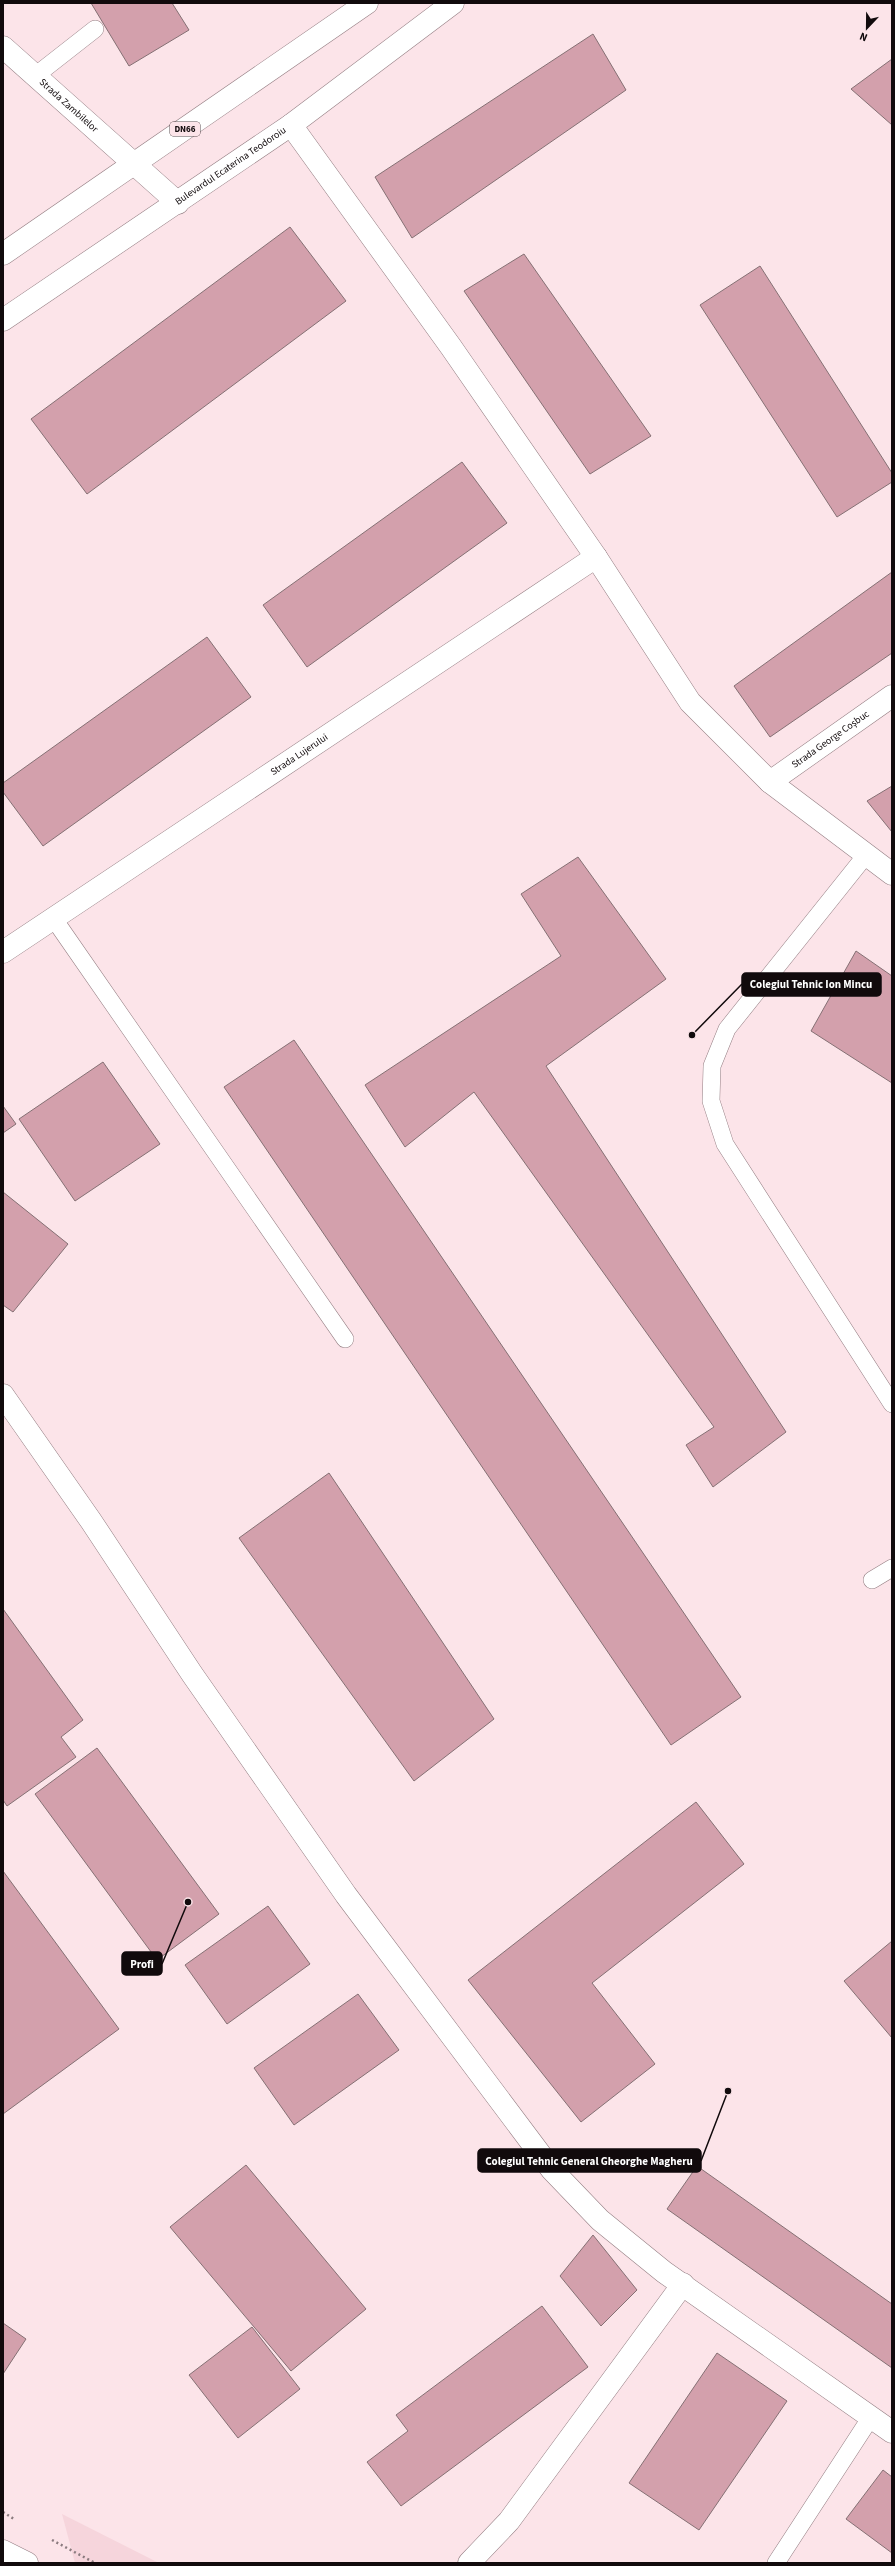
<svg xmlns="http://www.w3.org/2000/svg" width="895" height="2566" font-family="'Source Sans 3',sans-serif">
<rect width="100%" height="100%" fill="#fce4e9"/>
<path fill="#f6d5dc" d="M 62,2514 L 159,2563 L 75,2563 Z"/>
<g fill="#d3a0ac" stroke="#857074">
<path d="M 91,3 L 172,3 L 189,30 L 129,66 Z"/>
<path d="M 593,34 L 626,90 L 412,238 L 375,177 Z"/>
<path d="M 892,59 L 892,125 L 851,89 Z"/>
<path d="M 290,227 L 346,301 L 87,494 L 31,419 Z"/>
<path d="M 524,254 L 651,436 L 590,474 L 464,291 Z"/>
<path d="M 760,266 L 892,473 L 892,482 L 837,517 L 700,305 Z"/>
<path d="M 462,462 L 507,523 L 307,667 L 263,605 Z"/>
<path d="M 892,572 L 892,653 L 770,737 L 734,686 Z"/>
<path d="M 207,637 L 251,697 L 43,846 L 3,792 L 3,783 Z"/>
<path d="M 892,786 L 892,832 L 867,801 Z"/>
<path d="M 578,857 L 666,979 L 546,1066 L 786,1432 L 713,1487 L 686,1445 L 714,1427 L 474,1092 L 405,1147 L 365,1085 L 561,956 L 521,894 Z"/>
<path d="M 856,951 L 892,976 L 892,1083 L 811,1031 Z"/>
<path d="M 294,1040 L 741,1697 L 671,1745 L 224,1087 Z"/>
<path d="M 103,1062 L 160,1144 L 75,1201 L 19,1119 Z"/>
<path d="M 3,1106 L 16,1124 L 3,1133 Z"/>
<path d="M 3,1192 L 68,1244 L 13,1312 L 3,1305 Z"/>
<path d="M 329,1473 L 494,1719 L 414,1781 L 239,1538 Z"/>
<path d="M 3,1609 L 83,1720 L 61,1737 L 76,1757 L 7,1806 L 3,1800 Z"/>
<path d="M 97,1748 L 219,1914 L 157,1960 L 35,1794 Z"/>
<path d="M 696,1802 L 744,1864 L 592,1983 L 655,2064 L 581,2122 L 468,1980 Z"/>
<path d="M 3,1871 L 119,2029 L 3,2114 Z"/>
<path d="M 268,1906 L 310,1964 L 227,2024 L 185,1965 Z"/>
<path d="M 892,1941 L 892,2038 L 844,1981 Z"/>
<path d="M 358,1994 L 399,2050 L 294,2125 L 254,2068 Z"/>
<path d="M 246,2165 L 366,2309 L 291,2371 L 170,2227 Z"/>
<path d="M 697,2166 L 892,2304 L 892,2368 L 667,2209 Z"/>
<path d="M 593,2235 L 637,2290 L 601,2326 L 560,2276 Z"/>
<path d="M 542,2306 L 588,2367 L 401,2506 L 367,2462 L 408,2431 L 396,2415 Z"/>
<path d="M 3,2323 L 26,2339 L 3,2374 Z"/>
<path d="M 252,2327 L 300,2389 L 238,2438 L 189,2375 Z"/>
<path d="M 717,2353 L 787,2401 L 699,2530 L 629,2483 Z"/>
<path d="M 883,2470 L 892,2477 L 892,2553 L 846,2519 Z"/>
</g>
<g fill="none" stroke-linecap="round" stroke-linejoin="round">
<defs>
<g id="lane">
<path d="M 35,76 L 95,29"/>
<path d="M 866,855 L 727,1029 L 712,1066 L 711,1101 L 725,1144 L 892,1404"/>
<path d="M 54,919 L 345,1339"/>
<path d="M 872,1580 L 892,1568"/>
<path d="M 776,2563 L 871,2417"/>
</g>
<g id="street">
<path id="s1" d="M 3,47 L 178,203"/>
<path d="M 291,125 L 451,347 L 596,557 L 690,702 L 770,782 L 892,874"/>
<path id="s2" d="M 770,782 L 892,696"/>
<path id="s3" d="M 3,952 L 596,557"/>
<path d="M 3,1395 L 91,1521 L 192,1674 L 346,1895 L 552,2170 L 600,2220 L 664,2272 L 892,2432"/>
<path d="M 469,2563 L 509,2521 L 683,2284"/>
</g>
<path id="secondary" d="M 3,2551 L 27,2563"/>
<g id="primary">
<path d="M 3,254 L 367,3"/>
<path id="s4" d="M 3,320 L 291,125 L 453,3"/>
</g>
</defs>
<use href="#lane" stroke="#947e83" stroke-width="18"/>
<use href="#street" stroke="#947e83" stroke-width="23"/>
<use href="#secondary" stroke="#947e83" stroke-width="23"/>
<use href="#primary" stroke="#947e83" stroke-width="23"/>
<g stroke="#8b7b7f" stroke-width="2.5" stroke-dasharray="2 3" stroke-linecap="butt">
<path d="M 3,2512 L 14,2519"/>
<path d="M 52,2540 L 95,2563"/>
</g>
<use href="#lane" stroke="#fff" stroke-width="17"/>
<use href="#street" stroke="#fff" stroke-width="22"/>
<use href="#secondary" stroke="#fff" stroke-width="22"/>
<use href="#primary" stroke="#fff" stroke-width="22"/>
</g>
<g text-anchor="middle" dominant-baseline="central" stroke-width="3.5" stroke-linejoin="round" paint-order="stroke">
<rect fill="#fce4e9" stroke="#584b4e" stroke-width="1" x="170" y="122" width="30" height="14" rx="3"/>
<g font-size="9" font-weight="bold" fill="#110a0c">
<text x="185" y="129">DN66</text>
</g>
<g font-size="10" fill="#110a0c" stroke="#fce4e9">
<text stroke="none"><textPath href="#s1" startOffset="88">Strada Zambilelor</textPath></text>
<text stroke="none"><textPath href="#s4" startOffset="275">Bulevardul Ecaterina Teodoroiu</textPath></text>
<text stroke="none"><textPath href="#s2" startOffset="74">Strada George Coșbuc</textPath></text>
<text stroke="none"><textPath href="#s3" startOffset="356">Strada Lujerului</textPath></text>
</g>
</g>
<path fill="none" stroke="#110a0c" stroke-width="1.5" d="M692 1035L742 984M188 1902L162 1964M728 2091L701 2161"/>
<g fill="#110a0c" stroke="#fce4e9" stroke-width="1.5">
<circle cx="692" cy="1035" r="4"/>
<circle cx="188" cy="1902" r="4"/>
<circle cx="728" cy="2091" r="4"/>
</g>
<g fill="#110a0c" stroke="#110a0c" stroke-width="1.5">
<rect x="742" y="973" width="139" height="23" rx="4"/>
<rect x="122" y="1952" width="40" height="23" rx="4"/>
<rect x="478" y="2149" width="223" height="23" rx="4"/>
</g>
<g font-size="11" text-anchor="middle" font-weight="bold" fill="#fff">
<text x="811" y="988">Colegiul Tehnic Ion Mincu</text>
<text x="142" y="1968">Profi</text>
<text x="589" y="2165">Colegiul Tehnic General Gheorghe Magheru</text>
</g>
<rect width="895" height="2566" fill="none" stroke="#110a0c" stroke-width="8"/>
<g transform="translate(867 28) rotate(202)" stroke="#fce4e9" stroke-width="3" paint-order="stroke">
<path d="M0-3L7 15L0 10L-7 15Z" fill="#110a0c"/>
<text y="-6" font-size="11" font-weight="bold" text-anchor="middle" fill="#110a0c">N</text>
</g>
</svg>
